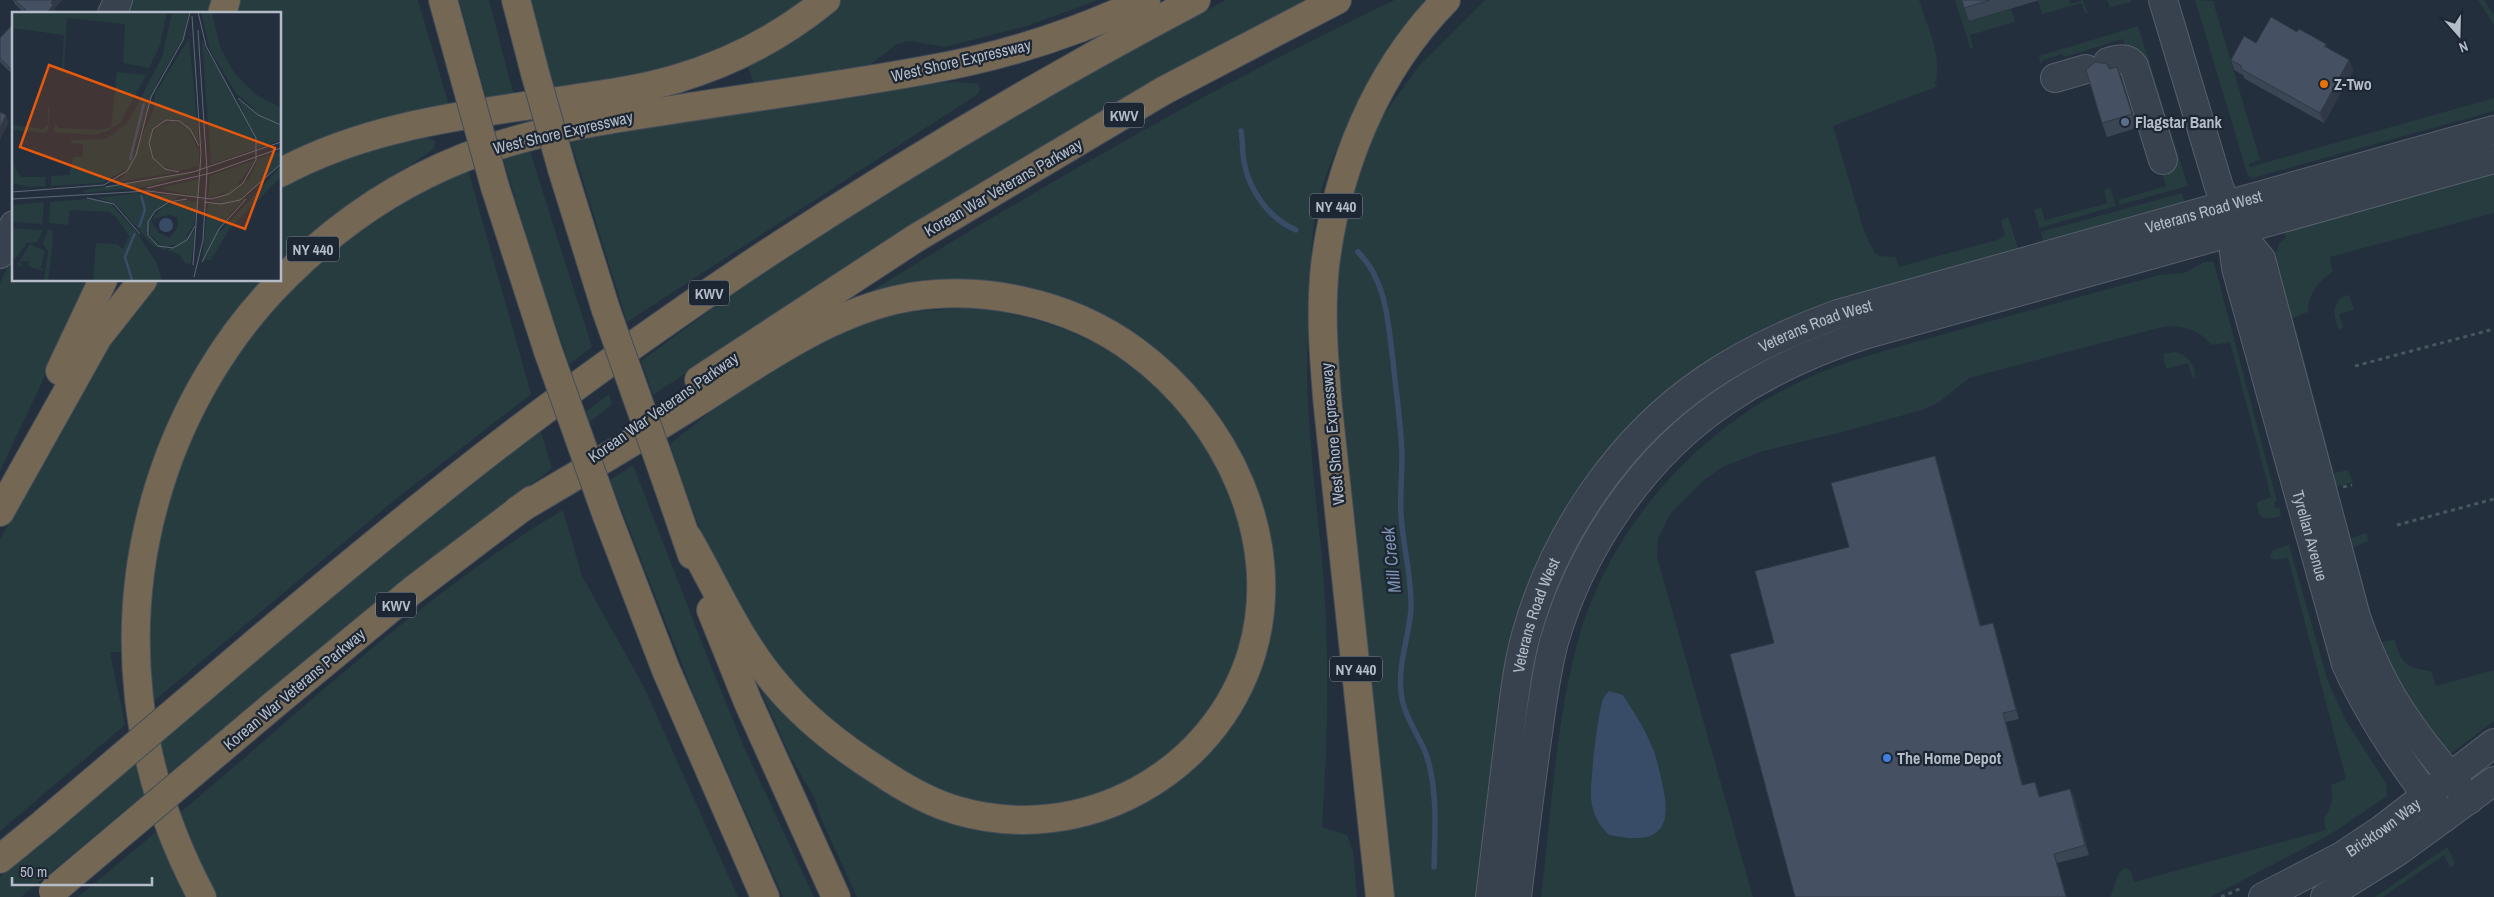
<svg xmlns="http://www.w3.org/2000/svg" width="2494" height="897" font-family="'Archivo Narrow',sans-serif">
<rect width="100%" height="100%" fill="#242f3e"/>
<g fill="#263c3f" fill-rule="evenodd">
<path d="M 132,0 L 212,0 L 208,14 L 126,14 Z"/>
<path d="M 237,0 L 418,0 L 450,109 L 280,163 L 280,14 L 232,14 Z"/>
<path d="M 459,0 L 489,0 L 515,100 L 488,104 Z"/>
<path d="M 530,0 L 809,0 L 702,61 L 556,93 Z"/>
<path d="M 838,0 L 1098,0 L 1027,26 L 945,47 L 908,41 L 897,44 L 867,67 L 755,86 L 746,61 Z"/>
<path d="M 1226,0 L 1318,0 L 899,233 L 653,395 L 641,361 L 787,254 L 1023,110 Z"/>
<path d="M 1395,0 L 1431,0 C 1390,62 1341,121 1320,194 C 1311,226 1311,259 1310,292 C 1309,318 1307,344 1307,370 C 1308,433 1316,497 1322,559 C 1330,648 1328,738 1322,827 L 1347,835 L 1353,851 L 1357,897 L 857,897 L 822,821 L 814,797 L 791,758 L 758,684 L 902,796 L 1092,821 L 1249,684 L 1249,478 L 1095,317 L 863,296 C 1036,190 1211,87 1395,0 Z"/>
<path d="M 1485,0 L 1919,0 C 1927,26 1943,57 1935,84 L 1938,86 L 1833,126 L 1864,231 L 1874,252 L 1880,256 L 1896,257 L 1898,267 L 1997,240 L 2005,235 L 2001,221 L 2008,217 L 2019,251 L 1728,349 L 1554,534 L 1478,897 L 1389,897 L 1338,371 L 1335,313 L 1337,271 L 1341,234 L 1358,172 L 1370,143 L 1382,117 L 1418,67 Z"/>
<path d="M 1955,0 L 1963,0 L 1969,21 L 2011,9 L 2015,22 L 1970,35 L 1973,47 L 1971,50 Z"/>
<path d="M 2038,0 L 2069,0 L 2071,4 L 2083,0 L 2088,14 L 2085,13 L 2082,3 L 2042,14 Z"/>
<path d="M 2107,0 L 2131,0 L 2131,2 L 2110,7 Z"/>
<path d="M 2195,0 L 2213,1 L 2260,160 L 2249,164 L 2250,167 L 2494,98 L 2494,111 L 2253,178 L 2248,176 Z"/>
<path d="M 2478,0 L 2484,0 L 2494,15 L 2494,25 Z"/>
<path d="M 2138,26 L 2188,186 L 2119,205 L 2119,200 L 2166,186 L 2123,39 L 2065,57 L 2062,54 L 2043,60 L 2041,64 L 2039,56 Z"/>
<path d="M 958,82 L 978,84 L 980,89 L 978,94 L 627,322 L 570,139 L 913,84 Z"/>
<path d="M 424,136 L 435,141 L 434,148 L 427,154 L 367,192 L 322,224 L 280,263 L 280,182 L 347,152 Z"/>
<path d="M 528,145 L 592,347 L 569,364 L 535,264 L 502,155 Z"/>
<path d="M 467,166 L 531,394 L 396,499 L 149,705 L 147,593 L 173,475 L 219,377 L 285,290 L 366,221 Z"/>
<path d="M 2494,172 L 2494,213 L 2330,257 L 2332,272 C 2318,282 2308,294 2308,312 L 2293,318 L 2334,473 L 2348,470 L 2353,482 L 2332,488 L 2271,252 L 2277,252 L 2279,243 L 2286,238 L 2284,232 Z"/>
<path d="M 2110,188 L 2116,206 L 2039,228 L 2034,209 L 2041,208 L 2045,220 L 2101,205 L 2107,203 L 2104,190 Z"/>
<path d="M 2182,193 L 2186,205 L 2044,244 L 2041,232 Z"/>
<path d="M 14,254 L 14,280 L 90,280 L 0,471 L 0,283 Z"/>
<path d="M 2204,262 L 2213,262 L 2215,267 L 2277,501 L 2274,502 L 2275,508 L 2279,507 L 2281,516 C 2266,520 2257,520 2257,502 L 2271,497 L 2230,342 L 2212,345 C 2196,328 2180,324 2158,328 L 1969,378 L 1938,403 L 1922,410 L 1842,432 L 1760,452 L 1723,467 L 1704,480 L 1670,514 L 1658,539 L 1657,557 L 1753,897 L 1541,897 C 1551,816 1555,731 1575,652 C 1603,536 1692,433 1799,382 C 1845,360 1895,348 1944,334 C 2016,314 2088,295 2159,275 L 2184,273 ZM 1623,695 L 1650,741 L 1665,793 L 1593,764 L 1604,697 Z"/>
<path d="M 155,280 L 263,280 L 234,315 L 145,488 L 128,562 L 123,652 L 110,652 L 125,725 L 0,831 L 0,540 L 93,361 Z"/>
<path d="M 2349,295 L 2354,310 L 2339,314 L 2343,327 L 2340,330 C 2332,318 2331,298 2349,295 Z"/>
<path d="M 971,307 C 1066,319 1144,356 1199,437 C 1222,471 1240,512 1246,553 C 1260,652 1203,752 1111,789 C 1068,807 1021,812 975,802 C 905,788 820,719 775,665 C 723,602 696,521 670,444 L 725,400 L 811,347 L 863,321 L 899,313 Z"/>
<path d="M 2176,352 C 2189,356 2196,366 2195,379 L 2192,377 L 2188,363 L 2166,369 L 2163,354 Z"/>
<path d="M 609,394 L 612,404 L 589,423 L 586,412 Z"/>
<path d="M 539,425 L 552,469 L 473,527 L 164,777 L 156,747 L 308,615 Z"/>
<path d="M 633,465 L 707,656 L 744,747 L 814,897 L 783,897 L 698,705 L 610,480 Z"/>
<path d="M 563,510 L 582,576 L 644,687 L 738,897 L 214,897 L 176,816 C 302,711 422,594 563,510 Z"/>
<path d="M 2367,533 L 2368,541 L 2353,547 L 2379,642 L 2394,640 C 2403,664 2405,668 2431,671 L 2436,686 L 2494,670 L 2494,721 L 2450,754 L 2412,707 L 2382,657 L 2346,539 Z"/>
<path d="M 2289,545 L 2328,681 L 2346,721 L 2386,783 L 2387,796 L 2331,834 L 2211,897 L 2110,897 L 2119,873 L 2125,868 L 2131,871 L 2134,882 L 2326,830 L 2324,819 C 2331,807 2334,800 2331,785 L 2346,779 L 2288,558 L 2274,560 L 2270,557 L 2273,550 Z"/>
<path d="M 136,763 L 146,793 L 21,897 L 0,897 L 0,877 Z"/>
<path d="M 157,831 L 188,897 L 78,897 Z"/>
<path d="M 2447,847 L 2455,862 L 2454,866 L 2450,867 L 2444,855 L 2383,897 L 2375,897 Z"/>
</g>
<path fill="#394c67" d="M 1609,691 L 1623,695 C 1632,710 1643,725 1650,742 C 1656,754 1659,769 1662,782 C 1674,832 1657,845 1609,835 C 1598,825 1592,812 1591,797 C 1590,784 1598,707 1604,697 C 1605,695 1608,693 1609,691 Z"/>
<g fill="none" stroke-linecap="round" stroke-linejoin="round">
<g stroke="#394c67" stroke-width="5.5">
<path d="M 1241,131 C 1243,141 1242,151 1244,162 C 1249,190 1269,219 1296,230"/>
<path d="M 1358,252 C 1387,281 1388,323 1393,361 C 1396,392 1401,424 1402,455 C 1402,475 1400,495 1401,515 C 1403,547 1412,578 1411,609 C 1409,637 1398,663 1401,692 C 1403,715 1418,733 1426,754 C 1438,789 1435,831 1434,867"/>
</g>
<defs>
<g id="minor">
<path d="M 2163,0 L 2219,187 L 2237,230 L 2261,259 L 2356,617 C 2369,654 2384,688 2407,720 C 2425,748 2449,773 2469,800"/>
<path d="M 112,14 L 118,0"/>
<path d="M 2108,62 C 2118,59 2127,56 2134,66 L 2163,160"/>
<path d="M 2055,78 L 2086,69"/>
<path id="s1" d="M 2237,230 L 2234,252 L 2236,268 L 2346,664 C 2371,720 2406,770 2444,818"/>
<path d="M 0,254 L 14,225"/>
<path id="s2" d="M 1490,897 C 1496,847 1502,797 1508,747 C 1513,709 1516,671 1526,635 C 1554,534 1619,438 1706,379 C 1747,351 1791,331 1838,314 L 2494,130"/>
<path d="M 1517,897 C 1523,847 1529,797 1536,747 C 1541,712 1545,676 1554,642 C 1581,548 1644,455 1727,400 C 1770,371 1817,350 1867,334 L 2494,159"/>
<path id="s3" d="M 2263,897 L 2342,856 L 2381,830 L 2494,743"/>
<path d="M 2325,897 L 2397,852 L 2494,781"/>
</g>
<g id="highway">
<path d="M 443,0 L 466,83"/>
<path d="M 516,0 L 535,73"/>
<path d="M 222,14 L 226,0"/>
<path d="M 562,169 L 606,310"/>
<path d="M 280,173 C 370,124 472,114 572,99 C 607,94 642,89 676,79 C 730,63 782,36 826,0"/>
<path d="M 495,187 L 548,351"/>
<path d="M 60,371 L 103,280"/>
<path d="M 699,380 L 916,238 L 1163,91 L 1337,0"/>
<path d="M 664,474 L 692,555"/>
<path d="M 518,510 C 575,476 632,443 688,408 C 754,367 819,318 895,300 C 976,282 1069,302 1135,351 C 1226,418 1285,539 1252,652 C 1215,775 1082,846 959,811 C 930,803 904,788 879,771 C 841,747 805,719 776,684 C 739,641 716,587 688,538"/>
<path d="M 0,512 L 98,337 L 143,280"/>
<path d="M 607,516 L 666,670 L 765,897"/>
<path d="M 711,610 L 748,702 L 836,897"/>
<path d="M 259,640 C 348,565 437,491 530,421 C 740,262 964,123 1196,0"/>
<path d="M 276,703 L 413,590 L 532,500"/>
<path d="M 0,859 L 45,822"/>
<path d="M 202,897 C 134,770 116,626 159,487 C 183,409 227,334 285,277 C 337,225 395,185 463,158 C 528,132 597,121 665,111 C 752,97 840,86 926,70 C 1002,57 1076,33 1146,0"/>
<path d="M 1380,897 L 1328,407 C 1324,361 1320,313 1325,266 C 1337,168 1376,71 1446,0"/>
</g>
</defs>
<use href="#minor" stroke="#565f6c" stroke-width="30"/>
<use href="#highway" stroke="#434c59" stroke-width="30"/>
<g stroke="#44595c" stroke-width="3" stroke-dasharray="4 4" stroke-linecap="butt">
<path d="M 2355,366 L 2494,329"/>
<path d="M 2343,487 L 2352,485"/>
<path d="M 2397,525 L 2494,499"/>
<path d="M 2221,897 L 2242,888"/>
</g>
<use href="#minor" stroke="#38414e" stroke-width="28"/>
<use href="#highway" stroke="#746855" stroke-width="28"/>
<defs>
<g id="highway-bridge">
<path d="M 535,73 L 562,169"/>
<path d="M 466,83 L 495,187"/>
<path d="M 606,310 L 664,474"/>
<path d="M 548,351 L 607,516"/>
<path d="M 45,822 L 259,640"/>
<path d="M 53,891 L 276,703"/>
</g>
</defs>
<use href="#highway-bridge" stroke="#434c59" stroke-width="30" stroke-linecap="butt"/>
<use href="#highway-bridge" stroke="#746855" stroke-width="28"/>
</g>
<g fill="#3b4654">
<path d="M 13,0 L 62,0 L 54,9 L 56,12 L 23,12 L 15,4 Z"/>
<path d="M 1962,0 L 2040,0 L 1969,21 Z"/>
<path d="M 14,23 L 14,76 L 0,62 L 0,38 Z"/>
<path d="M 2297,32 L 2326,44 L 2327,48 L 2349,60 L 2353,71 L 2324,123 L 2245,79 L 2243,75 L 2234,70 L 2231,60 L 2256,43 Z"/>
<path d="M 2109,69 L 2122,80 L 2137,128 L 2107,137 L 2102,123 Z"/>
<path d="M 1935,456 L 1938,465 L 1981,626 L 1993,623 L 1996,632 L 2019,719 L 2006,722 L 2023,785 L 2035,782 L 2040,797 L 2070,789 L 2074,798 L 2089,855 L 2057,863 L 2067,897 L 1795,897 L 1849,547 Z"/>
</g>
<g fill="#303945">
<path d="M 53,0 L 62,0 L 54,9 L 56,12 L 54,14 L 46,14 L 51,3 Z"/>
<path d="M 2349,60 L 2353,71 L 2324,123 L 2320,113 Z"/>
<path d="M 14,67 L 14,76 L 11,69 Z"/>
<path d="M 2117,67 L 2122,80 L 2137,128 L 2132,114 Z"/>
<path d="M 6,115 L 9,122 L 0,140 L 0,128 Z"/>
<path d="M 1935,456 L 1938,465 L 1983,635 L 1980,626 Z"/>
<path d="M 1993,623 L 1996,632 L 2019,719 L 2016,710 Z"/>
<path d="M 2003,713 L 2006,722 L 2026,794 L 2022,785 Z"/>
<path d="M 2070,789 L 2074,798 L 2089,855 L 2085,845 Z"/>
<path d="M 2054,854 L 2057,863 L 2067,897 L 2066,897 Z"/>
</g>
<g fill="#455162" stroke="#303945">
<path d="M 15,0 L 53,0 L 51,3 L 53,5 L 46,14 L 22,14 L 26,10 Z"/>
<path d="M 1962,0 L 1990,0 L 1964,8 Z"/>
<path d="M 2271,17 L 2297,32 L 2299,29 L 2326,44 L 2324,46 L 2349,60 L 2320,113 L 2241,69 L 2242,66 L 2231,60 L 2244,36 L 2256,43 Z"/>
<path d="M 14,23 L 14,67 L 11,69 L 0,58 L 0,38 Z"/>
<path d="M 2095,62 L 2107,64 L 2109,69 L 2117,67 L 2132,114 L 2102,123 L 2086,70 Z"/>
<path d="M 0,112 L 6,115 L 0,128 Z"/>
<path d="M 1935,456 L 1980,626 L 1993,623 L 2016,710 L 2003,713 L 2022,785 L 2035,782 L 2039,797 L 2070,789 L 2085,845 L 2054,854 L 2066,897 L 1795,897 L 1730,654 L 1774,643 L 1755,571 L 1849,547 L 1831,483 Z"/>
</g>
<circle fill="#e8710a" stroke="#1d2633" stroke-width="2" cx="2324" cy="84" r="5"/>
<circle fill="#5c6f8a" stroke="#1d2633" stroke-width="2" cx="2125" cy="122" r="5"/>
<circle fill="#3f7fe0" stroke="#1d2633" stroke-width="2" cx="1887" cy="758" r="5"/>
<g text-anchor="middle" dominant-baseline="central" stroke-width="4.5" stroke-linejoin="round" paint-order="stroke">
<g fill="#1d2633" stroke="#878f9c" stroke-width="1">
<rect x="1104" y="102.5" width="40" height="25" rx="4"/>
<rect x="1310" y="193.5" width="52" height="25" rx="4"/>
<rect x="287" y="236.5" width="52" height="25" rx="4"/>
<rect x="689" y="280.5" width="40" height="25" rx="4"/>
<rect x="376" y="592.5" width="40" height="25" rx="4"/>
<rect x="1330" y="656.5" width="52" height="25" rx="4"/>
</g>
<g font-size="15" font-weight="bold" fill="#b4bcc9">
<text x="1124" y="115">KWV</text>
<text x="1336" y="206">NY 440</text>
<text x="313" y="249">NY 440</text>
<text x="709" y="293">KWV</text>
<text x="396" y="605">KWV</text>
<text x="1356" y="669">NY 440</text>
</g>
<g font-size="16" fill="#b4bcc9" stroke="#1d2633">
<text transform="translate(961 60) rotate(-13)">West Shore Expressway</text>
<text transform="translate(563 132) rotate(-13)">West Shore Expressway</text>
<text transform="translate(1003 187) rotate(-30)">Korean War Veterans Parkway</text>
<text stroke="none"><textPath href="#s2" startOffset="1111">Veterans Road West</textPath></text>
<text stroke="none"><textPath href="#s2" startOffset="706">Veterans Road West</textPath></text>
<text transform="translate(663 407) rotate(-35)">Korean War Veterans Parkway</text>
<text transform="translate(1332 434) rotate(-95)">West Shore Expressway</text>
<text stroke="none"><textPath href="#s1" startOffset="316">Tyrellan Avenue</textPath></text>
<text stroke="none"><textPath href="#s2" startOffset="286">Veterans Road West</textPath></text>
<text transform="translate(294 689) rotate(-40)">Korean War Veterans Parkway</text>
<text stroke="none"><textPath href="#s3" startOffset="139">Bricktown Way</textPath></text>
</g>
<g font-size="16" font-weight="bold" fill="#b4bcc9" stroke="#1d2633" text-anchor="start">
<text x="2334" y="84">Z-Two</text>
<text x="2135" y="122">Flagstar Bank</text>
<text x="1897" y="758">The Home Depot</text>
</g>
<g font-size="18" font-style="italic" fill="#7c92b1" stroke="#1d2633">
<text transform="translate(1391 560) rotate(-96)">Mill Creek</text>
</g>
</g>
<g transform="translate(12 12)">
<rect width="269" height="269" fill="#242f3e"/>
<path d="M 0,0 L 155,0 L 148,33 L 137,56 L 111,51 L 113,12 L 55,6 L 52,57 L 40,60 L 50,56 L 52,23 L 0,16 ZM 160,0 L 176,0 L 172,24 L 145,71 L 116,156 L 90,171 L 39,174 L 39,164 L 57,163 L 61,145 L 71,145 L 71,132 L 59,131 L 59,128 L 94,127 L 116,110 L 150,45 ZM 189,0 L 200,0 L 208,35 L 223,62 L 243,82 L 269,96 L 269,112 L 256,108 L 224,81 L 198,38 ZM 177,26 L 187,130 L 165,107 L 143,114 L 138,141 L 160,161 L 101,171 L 111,165 L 141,99 L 143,82 ZM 190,29 L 237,111 L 244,137 L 199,152 ZM 105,60 L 134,63 L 109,110 L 94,120 L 83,123 L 42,120 L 44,95 L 43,112 L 47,116 L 89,118 L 99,115 ZM 226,87 L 269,114 L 269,128 L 246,136 ZM 36,96 L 38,96 L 36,118 L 34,121 L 0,118 L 1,113 L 31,117 L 36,112 ZM 161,109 L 174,114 L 187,139 L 187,154 L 166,159 L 147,152 L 138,136 L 144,115 ZM 269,139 L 269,151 L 237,181 L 221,189 L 200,189 L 236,168 L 246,147 ZM 243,148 L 222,178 L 196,186 L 198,164 ZM 0,151 L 9,165 L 34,165 L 33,174 L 16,175 L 0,171 ZM 269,154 L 269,165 L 218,216 L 199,248 L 192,248 L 204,224 ZM 187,159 L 132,175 L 72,181 L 72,178 ZM 187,167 L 186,185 L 147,176 L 149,176 ZM 125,181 L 168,184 L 141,200 L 136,224 L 156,238 L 183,218 L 179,252 L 173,251 L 167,242 L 141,234 L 103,191 L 85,186 ZM 235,184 L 218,202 L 190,248 L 196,192 ZM 75,187 L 97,190 L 124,219 L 144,250 L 150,268 L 81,268 L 84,231 L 105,232 L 111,237 L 117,224 L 104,205 L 97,200 L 58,198 L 56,213 L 37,211 L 38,190 ZM 172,188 L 186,190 L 182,213 L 169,231 L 152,235 L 138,223 L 139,209 L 147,221 L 158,226 L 166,214 L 165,205 L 157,203 L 140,207 L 151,194 ZM 32,190 L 30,212 L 0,210 L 0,193 ZM 0,216 L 24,218 L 31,218 L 25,230 L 15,231 L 3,247 L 0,244 ZM 36,218 L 40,218 L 41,229 L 36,268 L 32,268 L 36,240 L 31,231 ZM 18,232 L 33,239 L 28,258 L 31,254 L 29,268 L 30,259 L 16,254 L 17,249 L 8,249 L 10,255 L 5,253 Z" fill="#263c3f"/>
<path d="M147 213a7 7 0 1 1 14 0a7 7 0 1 1-14 0Z" fill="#394c67"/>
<path fill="none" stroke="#394c67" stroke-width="2.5" d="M 118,148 L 132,91M 127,215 L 133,198 L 129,183M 120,268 L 113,245 L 123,221"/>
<path fill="none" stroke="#5e6776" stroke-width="1" d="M 180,4 L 189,142 L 181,253M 226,86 L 246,103 L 269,113M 167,160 L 153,157 L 141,146 L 137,131 L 141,117 L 154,108 L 167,109 L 178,117 L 187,134M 94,175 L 181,160 L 269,130M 135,176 L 199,161 L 269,136M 0,180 L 92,173 L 115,159 L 124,143 L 139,85 L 171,28 L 178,0M 75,186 L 102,192 L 128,222M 0,187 L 136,179 L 199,187 L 217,182 L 231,171 L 244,148 L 244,126 L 194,34 L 186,0M 175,187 L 157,190 L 143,199 L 136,210 L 136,223 L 146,234 L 161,236 L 175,228 L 183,214M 192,190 L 209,192 L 228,188 L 269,152M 190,250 L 207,217 L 234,187M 182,265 L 191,228 L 195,159 L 186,18"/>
<path fill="#e8590c" fill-opacity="0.15" stroke="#e8590c" stroke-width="2.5" d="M 37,53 L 263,136 L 233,217 L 8,135 Z"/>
<rect width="269" height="269" fill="none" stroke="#b4bcc9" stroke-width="2.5"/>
</g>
<g transform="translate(2459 35) rotate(160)" stroke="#1d2633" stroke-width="4" paint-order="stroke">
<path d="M0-4L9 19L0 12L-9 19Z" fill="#b4bcc9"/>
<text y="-8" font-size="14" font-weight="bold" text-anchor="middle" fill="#b4bcc9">N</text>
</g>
<path d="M12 877v8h140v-8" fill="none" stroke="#b4bcc9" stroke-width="2.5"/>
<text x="20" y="877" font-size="15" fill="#b4bcc9" stroke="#1d2633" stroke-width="4" paint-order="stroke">50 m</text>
</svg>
